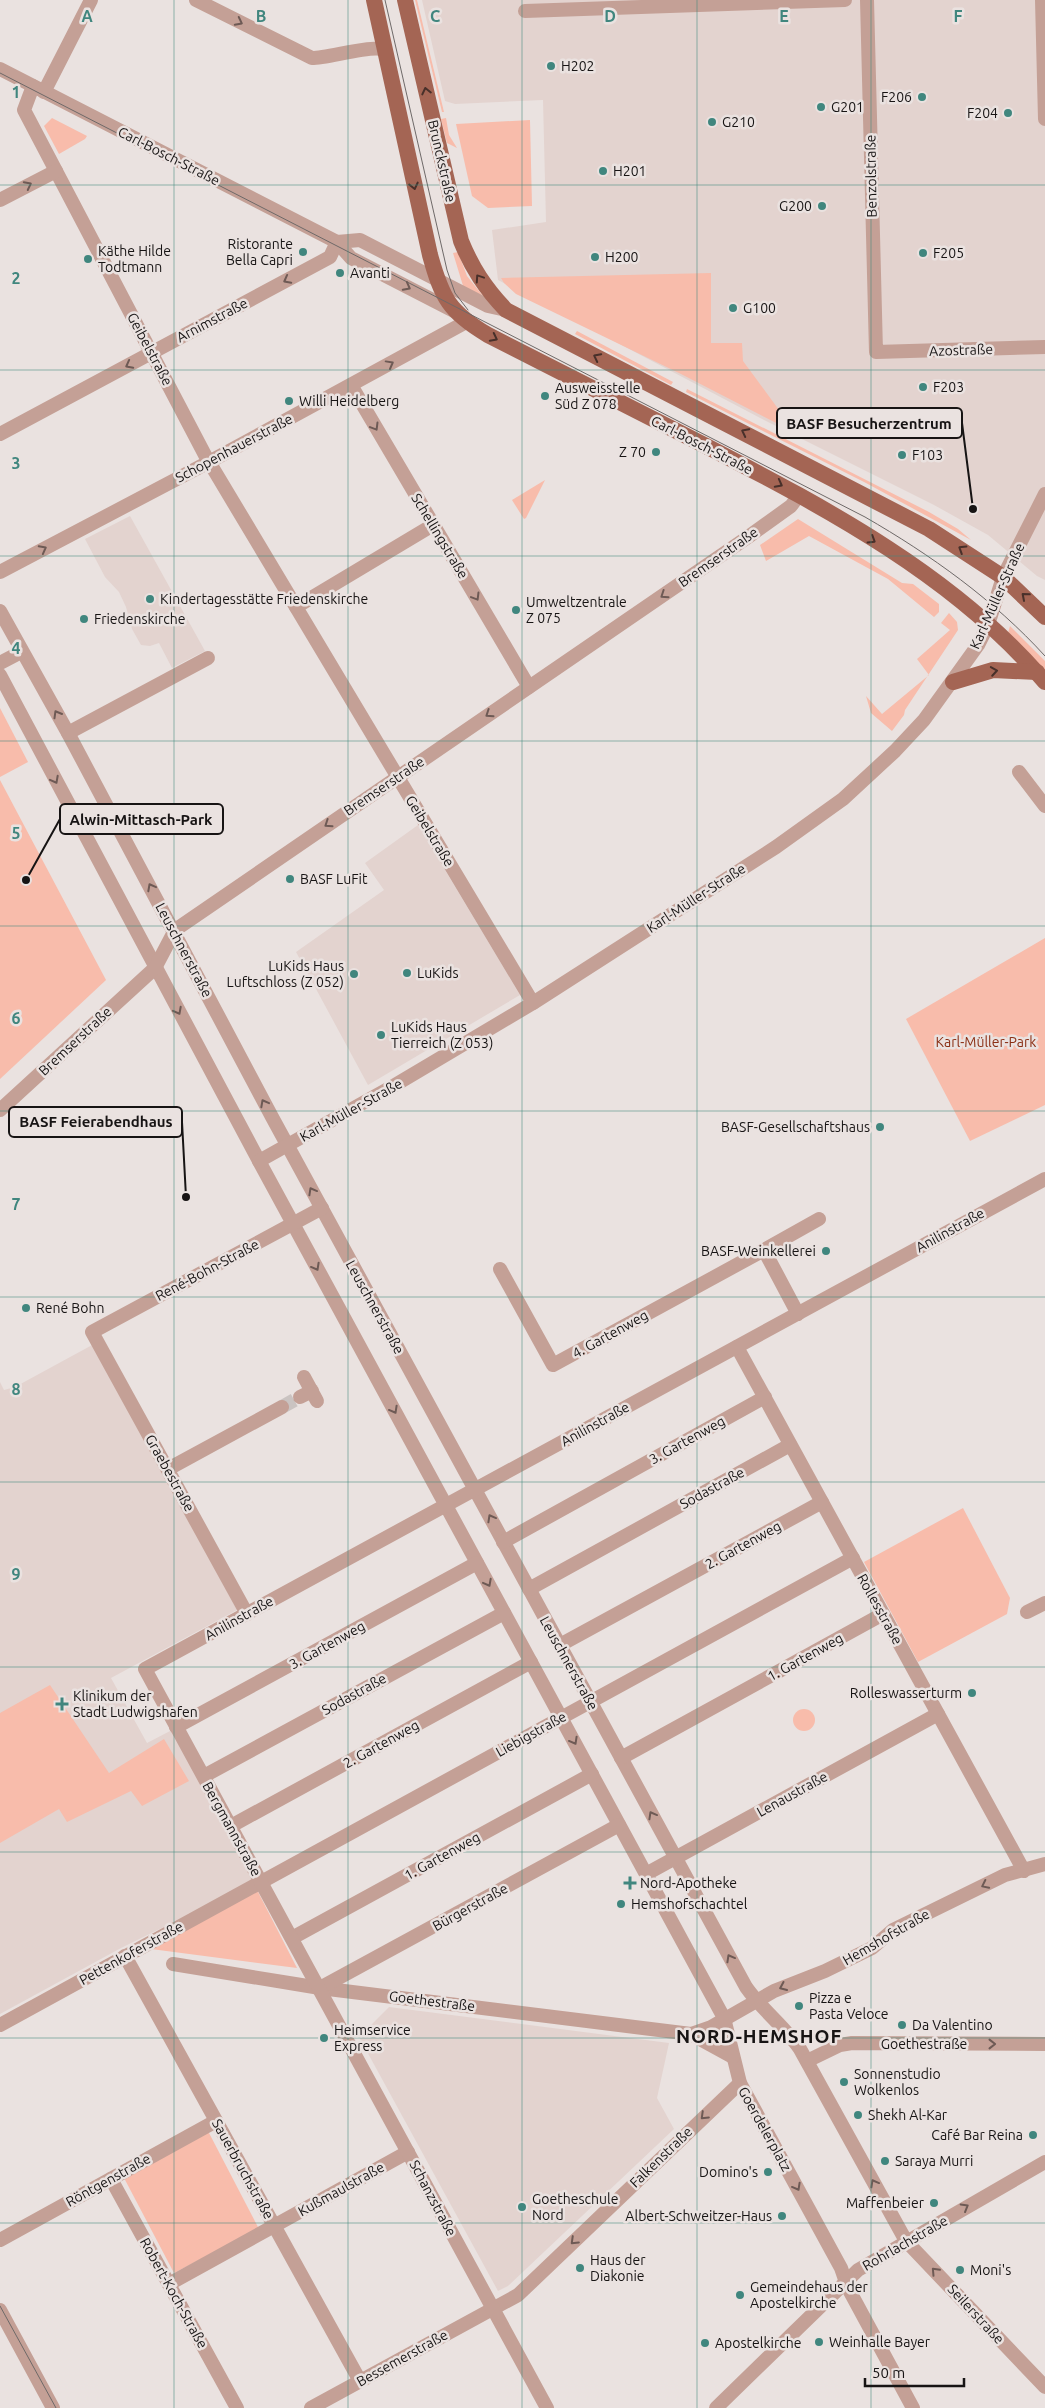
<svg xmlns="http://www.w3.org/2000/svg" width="1045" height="2408" font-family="Ubuntu,sans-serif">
<rect width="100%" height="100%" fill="#eae2e0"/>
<g fill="#e3d3cf">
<path d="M 422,0 L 1045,0 L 1045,580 L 1037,576 L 988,535 L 934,505 L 764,420 L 498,280 L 492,230 L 546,222 L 543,100 L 455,104 L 445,101 Z"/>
<path d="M 130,516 L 205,651 L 172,668 L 159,643 L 150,646 L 141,645 L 132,629 L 126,607 L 119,592 L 105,577 L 85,539 Z"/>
<path d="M 418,825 L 520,995 L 368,1085 L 296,952 L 384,890 L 365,863 Z"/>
<path d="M 94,1344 L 237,1610 L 111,1678 L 147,1743 L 172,1730 L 257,1881 L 121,1948 L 0,2014 L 0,1382 L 4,1390 L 15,1387 Z"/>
<path d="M 389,2007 L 669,2043 L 657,2098 L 674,2129 L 508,2286 L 498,2291 L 359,2037 Z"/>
</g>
<g fill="#f8bcab">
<path d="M 415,0 L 417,0 L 444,112 L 442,112 Z"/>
<path d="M 52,118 L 87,136 L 85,139 L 59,154 L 44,126 Z"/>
<path d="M 446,118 L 449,135 L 457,148 L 447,143 L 441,119 Z"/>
<path d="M 530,120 L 532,206 L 488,208 L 472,196 L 456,124 Z"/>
<path d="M 458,252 L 467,276 L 483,296 L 464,289 L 453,253 Z"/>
<path d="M 711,273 L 711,343 L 742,343 L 743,361 L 790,425 L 786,428 L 681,374 L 516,294 L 504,283 L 501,278 Z"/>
<path d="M 577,331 L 673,382 L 671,385 L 575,334 Z"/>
<path d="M 687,389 L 929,512 L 958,529 L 971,540 L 866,483 L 686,392 Z"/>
<path d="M 545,480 L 526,518 L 524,519 L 512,500 Z"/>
<path d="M 798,519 L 902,583 L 913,584 L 939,604 L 939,612 L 934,617 L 888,579 L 809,536 L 766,561 L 760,545 Z"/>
<path d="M 949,613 L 957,622 L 958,630 L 905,710 L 904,715 L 892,731 L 871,713 L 866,696 L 882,714 L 929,675 L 917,659 L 950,630 L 941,623 Z"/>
<path d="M 1010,626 L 1045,661 L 1045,673 L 1008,633 Z"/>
<path d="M 0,708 L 28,762 L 0,777 Z"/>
<path d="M 0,780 L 106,980 L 0,1079 Z"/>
<path d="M 1045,938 L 1045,1105 L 970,1141 L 906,1019 Z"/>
<path d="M 963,1508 L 1010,1598 L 1007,1614 L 918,1662 L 864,1562 Z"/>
<path d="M 50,1685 L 109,1773 L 164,1739 L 189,1781 L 142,1806 L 131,1791 L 67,1822 L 59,1809 L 0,1843 L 0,1713 Z"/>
<circle cx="804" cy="1720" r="11"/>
<path d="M 257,1890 L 297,1968 L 151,1949 Z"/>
<path d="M 208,2131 L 259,2229 L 174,2273 L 123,2176 Z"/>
</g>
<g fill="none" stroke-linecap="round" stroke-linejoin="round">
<path stroke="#cac3c1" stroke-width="14" stroke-dasharray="14 7" stroke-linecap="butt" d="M 282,1407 L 300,1397"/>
<g stroke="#c4a096" stroke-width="14">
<path d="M 196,0 L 312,58 C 329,58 376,43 385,51"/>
<path d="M 867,0 L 876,352 L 1045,347"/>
<path d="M 1042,0 L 1045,119"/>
<path d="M 525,11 L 845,0"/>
<path d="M 0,69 L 337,242 L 351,258 L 454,311"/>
<path d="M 33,86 L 24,110 L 205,455 L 533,1003"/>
<path d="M 44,92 L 91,0"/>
<path d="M 0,200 L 56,171"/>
<path d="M 337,242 L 360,240 L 488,306 L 506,310"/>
<path d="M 351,385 L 529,687"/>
<path d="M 0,434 L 330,257 L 337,242"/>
<path d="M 0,572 L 209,462 L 466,322"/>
<path d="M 296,607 L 433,525"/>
<path d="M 0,611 L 68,733 L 272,1117 L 746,1987 C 762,2010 784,2026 800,2049 L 906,2241 L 1045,2387"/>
<path d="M 0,663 L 21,652"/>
<path d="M 0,675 L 259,1161 L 724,2018 L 740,2083 L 841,2268 L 848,2288 L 913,2408"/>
<path d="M 68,733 L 208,658"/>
<path d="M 1019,772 L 1045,806"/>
<path d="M 0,1110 L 155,968 L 175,930 L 748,537 L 791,506 L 799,495"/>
<path d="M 259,1161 L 395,1085 L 533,1003 L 776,847 L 843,799 L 895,751 L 924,720 L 978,645 L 988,625 L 1003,577 L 1045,494"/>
<path d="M 764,1250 L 819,1219"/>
<path d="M 500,1269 L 553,1365 L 764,1250 L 798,1314"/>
<path d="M 737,1347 L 1024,1871"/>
<path d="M 304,1377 L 317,1401"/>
<path d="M 300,1397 L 312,1391"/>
<path d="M 168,1469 L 282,1407"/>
<path d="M 503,1542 L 765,1397"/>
<path d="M 529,1589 L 790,1445"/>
<path d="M 1027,1612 L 1045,1603"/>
<path d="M 247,1614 L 92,1332 L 322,1208"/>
<path d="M 560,1645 L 822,1502"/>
<path d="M 176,1727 L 477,1563"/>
<path d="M 621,1758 L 883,1614"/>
<path d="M 204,1776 L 504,1613"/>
<path d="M 231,1826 L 531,1662"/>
<path d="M 646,1874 L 938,1714"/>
<path d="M 292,1938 L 592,1774"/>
<path d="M 125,1956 L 360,2381"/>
<path d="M 173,1964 L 320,1988 L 691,2034 L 733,2057"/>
<path d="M 320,1988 L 619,1825"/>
<path d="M 0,2025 L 853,1558"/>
<path d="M 691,2034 L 711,2027 L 774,1991 L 825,1971 L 872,1948 L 893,1930 L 1005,1875 L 1045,1864"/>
<path d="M 807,2061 L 840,2045 L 852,2043 L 1045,2044"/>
<path d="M 111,2179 L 237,2408"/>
<path d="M 0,2240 L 216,2121"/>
<path d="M 169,2284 L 408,2152"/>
<path d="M 0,2310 L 53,2408"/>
<path d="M 311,2408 L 518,2295 L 740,2083"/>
<path d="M 547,2408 L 145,1669 L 1045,1179"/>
<path d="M 716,2408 L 858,2270 L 1045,2162"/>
</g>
<g stroke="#a46554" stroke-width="16">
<path d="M 374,0 L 430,255 C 442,298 449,312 488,335 C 562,373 635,410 708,447 C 828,509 956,577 1045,682"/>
<path d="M 405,0 L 461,241 C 472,268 485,288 506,310 L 929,529 L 1003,577 L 1045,617"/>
<path d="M 953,682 L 993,670 L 1037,672"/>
</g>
<g stroke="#6e6968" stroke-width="1">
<path d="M 385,0 L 447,270 L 455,293 L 468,310"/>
<path d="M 0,73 L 865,517 C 931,555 994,600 1045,656"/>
<path d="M 0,2306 L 56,2408"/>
</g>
</g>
<defs><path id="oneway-chevron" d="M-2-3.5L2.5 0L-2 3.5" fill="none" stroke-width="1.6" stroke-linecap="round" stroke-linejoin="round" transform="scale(1.25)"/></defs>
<g stroke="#6e5a55">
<use href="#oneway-chevron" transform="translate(239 22) rotate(27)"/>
<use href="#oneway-chevron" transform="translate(28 185) rotate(-27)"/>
<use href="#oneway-chevron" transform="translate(287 280) rotate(152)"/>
<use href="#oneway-chevron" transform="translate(407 287) rotate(28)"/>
<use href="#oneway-chevron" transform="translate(390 364) rotate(-29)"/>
<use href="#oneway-chevron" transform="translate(129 365) rotate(152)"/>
<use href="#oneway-chevron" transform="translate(375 427) rotate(59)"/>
<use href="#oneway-chevron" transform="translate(43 549) rotate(-28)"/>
<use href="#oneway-chevron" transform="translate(664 595) rotate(146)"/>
<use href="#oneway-chevron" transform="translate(476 597) rotate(59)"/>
<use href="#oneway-chevron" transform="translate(57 714) rotate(-120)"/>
<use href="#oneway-chevron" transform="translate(489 714) rotate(146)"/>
<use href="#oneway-chevron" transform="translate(55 780) rotate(62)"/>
<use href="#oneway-chevron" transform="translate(328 824) rotate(146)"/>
<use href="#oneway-chevron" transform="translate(151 887) rotate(-118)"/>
<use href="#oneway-chevron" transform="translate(178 1011) rotate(62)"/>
<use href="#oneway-chevron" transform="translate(264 1103) rotate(-118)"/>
<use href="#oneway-chevron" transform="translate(312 1191) rotate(-119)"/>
<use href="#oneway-chevron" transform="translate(316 1267) rotate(61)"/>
<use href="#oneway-chevron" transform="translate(394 1410) rotate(61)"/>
<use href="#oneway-chevron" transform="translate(491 1518) rotate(-119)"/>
<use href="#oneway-chevron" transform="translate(488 1583) rotate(62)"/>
<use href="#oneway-chevron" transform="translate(574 1741) rotate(61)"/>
<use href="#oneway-chevron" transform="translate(652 1815) rotate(-119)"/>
<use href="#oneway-chevron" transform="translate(985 1885) rotate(154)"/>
<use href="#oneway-chevron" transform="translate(730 1958) rotate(-119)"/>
<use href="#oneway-chevron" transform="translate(783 1987) rotate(156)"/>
<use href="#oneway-chevron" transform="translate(992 2044)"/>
<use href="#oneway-chevron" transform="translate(704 2116) rotate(136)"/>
<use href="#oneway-chevron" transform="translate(874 2183) rotate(-119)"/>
<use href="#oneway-chevron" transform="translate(797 2187) rotate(61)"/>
<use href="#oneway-chevron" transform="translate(965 2207) rotate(-30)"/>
<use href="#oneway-chevron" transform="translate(574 2241) rotate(136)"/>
<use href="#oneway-chevron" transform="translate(935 2271) rotate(-133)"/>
</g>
<g stroke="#48302a">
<use href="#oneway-chevron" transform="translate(426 91) rotate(-103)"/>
<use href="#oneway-chevron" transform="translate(414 186) rotate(77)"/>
<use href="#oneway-chevron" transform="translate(479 278) rotate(-124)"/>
<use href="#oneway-chevron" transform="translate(494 338) rotate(27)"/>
<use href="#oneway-chevron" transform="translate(597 357) rotate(-153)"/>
<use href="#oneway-chevron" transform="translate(745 432) rotate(-153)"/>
<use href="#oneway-chevron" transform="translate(779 484) rotate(28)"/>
<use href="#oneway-chevron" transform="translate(872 540) rotate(32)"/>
<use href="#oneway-chevron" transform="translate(962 549) rotate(-148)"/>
<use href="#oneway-chevron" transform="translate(1025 596) rotate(-139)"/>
<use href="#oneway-chevron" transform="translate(994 671) rotate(-9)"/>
</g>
<path fill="none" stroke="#40867e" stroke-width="1" stroke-opacity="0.55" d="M 174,0 L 174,2408M 348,0 L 348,2408M 522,0 L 522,2408M 697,0 L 697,2408M 871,0 L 871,2408M 0,185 L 1045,185M 0,370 L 1045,370M 0,556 L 1045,556M 0,741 L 1045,741M 0,926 L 1045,926M 0,1111 L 1045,1111M 0,1297 L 1045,1297M 0,1482 L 1045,1482M 0,1667 L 1045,1667M 0,1852 L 1045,1852M 0,2038 L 1045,2038M 0,2223 L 1045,2223"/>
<g fill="#40867e" stroke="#eae2e0" stroke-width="2">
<circle cx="551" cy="66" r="5"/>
<circle cx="922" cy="97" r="5"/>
<circle cx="821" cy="107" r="5"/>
<circle cx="1008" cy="113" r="5"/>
<circle cx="712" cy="122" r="5"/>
<circle cx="603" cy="171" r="5"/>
<circle cx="822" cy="206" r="5"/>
<circle cx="303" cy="252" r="5"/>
<circle cx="923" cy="253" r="5"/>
<circle cx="595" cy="257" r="5"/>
<circle cx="88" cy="259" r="5"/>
<circle cx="340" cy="273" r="5"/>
<circle cx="733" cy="308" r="5"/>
<circle cx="923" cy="387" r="5"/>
<circle cx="545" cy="396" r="5"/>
<circle cx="289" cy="401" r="5"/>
<circle cx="656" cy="452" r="5"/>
<circle cx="902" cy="455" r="5"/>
<circle cx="150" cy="599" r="5"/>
<circle cx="516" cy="610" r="5"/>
<circle cx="84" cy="619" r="5"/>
<circle cx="290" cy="879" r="5"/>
<circle cx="407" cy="973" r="5"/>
<circle cx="354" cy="974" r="5"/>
<circle cx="381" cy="1035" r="5"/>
<circle cx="880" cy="1127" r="5"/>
<circle cx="826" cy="1251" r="5"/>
<circle cx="26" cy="1308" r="5"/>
<circle cx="972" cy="1693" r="5"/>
<path d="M59.5 1696.5h5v5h5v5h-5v5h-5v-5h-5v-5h5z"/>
<path d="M627.5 1875.5h5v5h5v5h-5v5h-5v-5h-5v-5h5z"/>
<circle cx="621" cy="1904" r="5"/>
<circle cx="799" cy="2006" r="5"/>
<circle cx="902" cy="2025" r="5"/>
<circle cx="324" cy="2038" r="5"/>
<circle cx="844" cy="2082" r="5"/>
<circle cx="858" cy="2115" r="5"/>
<circle cx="1033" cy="2135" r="5"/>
<circle cx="885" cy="2161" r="5"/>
<circle cx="768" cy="2172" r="5"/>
<circle cx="934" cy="2203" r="5"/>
<circle cx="522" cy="2207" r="5"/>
<circle cx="782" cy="2216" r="5"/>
<circle cx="580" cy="2268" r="5"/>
<circle cx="960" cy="2270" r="5"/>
<circle cx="740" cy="2295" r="5"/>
<circle cx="819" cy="2342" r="5"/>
<circle cx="705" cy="2343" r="5"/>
</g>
<g text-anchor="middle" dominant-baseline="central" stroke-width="5" stroke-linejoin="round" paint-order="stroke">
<g font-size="14" fill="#171414" stroke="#eae2e0" text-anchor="start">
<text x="561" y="66">H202</text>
<text x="912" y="97" text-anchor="end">F206</text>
<text x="831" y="107">G201</text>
<text x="998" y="113" text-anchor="end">F204</text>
<text x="722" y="122">G210</text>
<text x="613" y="171">H201</text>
<text x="812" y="206" text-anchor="end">G200</text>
<text x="293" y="244" text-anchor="end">Ristorante<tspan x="293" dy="16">Bella Capri</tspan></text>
<text x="98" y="251">Käthe Hilde<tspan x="98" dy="16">Todtmann</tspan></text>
<text x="933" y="253">F205</text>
<text x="605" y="257">H200</text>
<text x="350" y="273">Avanti</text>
<text x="743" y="308">G100</text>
<text x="933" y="387">F203</text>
<text x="555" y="388">Ausweisstelle<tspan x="555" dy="16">Süd Z 078</tspan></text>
<text x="299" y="401">Willi Heidelberg</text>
<text x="646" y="452" text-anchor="end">Z 70</text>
<text x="912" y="455">F103</text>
<text x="160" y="599">Kindertagesstätte Friedenskirche</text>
<text x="526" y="602">Umweltzentrale<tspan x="526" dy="16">Z 075</tspan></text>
<text x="94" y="619">Friedenskirche</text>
<text x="300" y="879">BASF LuFit</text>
<text x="344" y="966" text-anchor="end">LuKids Haus<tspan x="344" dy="16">Luftschloss (Z 052)</tspan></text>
<text x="417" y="973">LuKids</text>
<text x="391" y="1027">LuKids Haus<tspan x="391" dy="16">Tierreich (Z 053)</tspan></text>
<text x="870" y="1127" text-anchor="end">BASF-Gesellschaftshaus</text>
<text x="816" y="1251" text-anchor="end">BASF-Weinkellerei</text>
<text x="36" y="1308">René Bohn</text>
<text x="962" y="1693" text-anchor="end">Rolleswasserturm</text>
<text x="73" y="1696">Klinikum der<tspan x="73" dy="16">Stadt Ludwigshafen</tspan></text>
<text x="640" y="1883">Nord-Apotheke</text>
<text x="631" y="1904">Hemshofschachtel</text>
<text x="809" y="1998">Pizza e<tspan x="809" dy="16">Pasta Veloce</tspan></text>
<text x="912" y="2025">Da Valentino</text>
<text x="334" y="2030">Heimservice<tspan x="334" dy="16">Express</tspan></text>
<text x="854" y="2074">Sonnenstudio<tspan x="854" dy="16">Wolkenlos</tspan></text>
<text x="868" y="2115">Shekh Al-Kar</text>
<text x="1023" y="2135" text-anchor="end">Café Bar Reina</text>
<text x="895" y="2161">Saraya Murri</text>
<text x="758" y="2172" text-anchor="end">Domino's</text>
<text x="532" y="2199">Goetheschule<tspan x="532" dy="16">Nord</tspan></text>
<text x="924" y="2203" text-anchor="end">Maffenbeier</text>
<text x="772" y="2216" text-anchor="end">Albert-Schweitzer-Haus</text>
<text x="590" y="2260">Haus der<tspan x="590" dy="16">Diakonie</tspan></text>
<text x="970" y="2270">Moni's</text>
<text x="750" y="2287">Gemeindehaus der<tspan x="750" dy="16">Apostelkirche</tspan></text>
<text x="829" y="2342">Weinhalle Bayer</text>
<text x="715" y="2343">Apostelkirche</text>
</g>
<g font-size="14" fill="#171414" stroke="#eae2e0">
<text transform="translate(169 156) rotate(27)">Carl-Bosch-Straße</text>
<text transform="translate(442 161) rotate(77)">Brunckstraße</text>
<text transform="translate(871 176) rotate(-91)">Benzolstraße</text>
<text transform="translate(212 320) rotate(-28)">Arnimstraße</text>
<text transform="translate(150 349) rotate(62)">Geibelstraße</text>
<text transform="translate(961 350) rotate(-2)">Azostraße</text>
<text transform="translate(702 445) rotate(27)">Carl-Bosch-Straße</text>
<text transform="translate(234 448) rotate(-28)">Schopenhauerstraße</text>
<text transform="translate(440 536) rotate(59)">Schellingstraße</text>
<text transform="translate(718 557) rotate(-35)">Bremserstraße</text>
<text transform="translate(997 596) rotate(-66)">Karl-Müller-Straße</text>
<text transform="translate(384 786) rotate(-34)">Bremserstraße</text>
<text transform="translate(430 831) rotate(59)">Geibelstraße</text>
<text transform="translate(696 898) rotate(-33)">Karl-Müller-Straße</text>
<text transform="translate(184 950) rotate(62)">Leuschnerstraße</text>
<text transform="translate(75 1041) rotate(-43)">Bremserstraße</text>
<text transform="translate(351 1110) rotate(-29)">Karl-Müller-Straße</text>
<text transform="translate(950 1230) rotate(-29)">Anilinstraße</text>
<text transform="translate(207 1270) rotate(-28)">René-Bohn-Straße</text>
<text transform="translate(375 1307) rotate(61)">Leuschnerstraße</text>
<text transform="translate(610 1334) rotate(-29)">4. Gartenweg</text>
<text transform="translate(595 1424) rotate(-29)">Anilinstraße</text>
<text transform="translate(687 1440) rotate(-29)">3. Gartenweg</text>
<text transform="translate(170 1473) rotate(61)">Graebestraße</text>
<text transform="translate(712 1488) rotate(-29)">Sodastraße</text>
<text transform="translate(743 1545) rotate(-29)">2. Gartenweg</text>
<text transform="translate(880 1609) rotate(61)">Rollesstraße</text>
<text transform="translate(239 1618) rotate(-29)">Anilinstraße</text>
<text transform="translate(327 1645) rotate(-29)">3. Gartenweg</text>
<text transform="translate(805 1657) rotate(-29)">1. Gartenweg</text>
<text transform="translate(569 1663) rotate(61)">Leuschnerstraße</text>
<text transform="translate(354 1694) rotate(-29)">Sodastraße</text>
<text transform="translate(531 1734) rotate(-29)">Liebigstraße</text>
<text transform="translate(381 1744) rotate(-29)">2. Gartenweg</text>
<text transform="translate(792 1794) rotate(-29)">Lenaustraße</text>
<text transform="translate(232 1829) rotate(61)">Bergmannstraße</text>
<text transform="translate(442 1856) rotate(-29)">1. Gartenweg</text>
<text transform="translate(470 1907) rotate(-29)">Bürgerstraße</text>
<text transform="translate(886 1937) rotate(-30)">Hemshofstraße</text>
<text transform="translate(131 1953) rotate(-29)">Pettenkoferstraße</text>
<text transform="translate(432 2001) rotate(7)">Goethestraße</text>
<text x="924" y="2044">Goethestraße</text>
<text transform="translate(765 2129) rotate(61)">Goerdelerplatz</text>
<text transform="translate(661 2157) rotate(-44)">Falkenstraße</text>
<text transform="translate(243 2169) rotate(61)">Sauerbruchstraße</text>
<text transform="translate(108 2180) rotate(-29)">Röntgenstraße</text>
<text transform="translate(341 2189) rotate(-29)">Kußmaulstraße</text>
<text transform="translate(433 2198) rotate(62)">Schanzstraße</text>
<text transform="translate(905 2243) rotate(-30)">Rohrlachstraße</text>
<text transform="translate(174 2293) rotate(61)">Robert-Koch-Straße</text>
<text transform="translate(976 2314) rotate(47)">Seilerstraße</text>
<text transform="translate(402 2358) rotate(-29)">Bessemerstraße</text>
</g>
<g font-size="14" fill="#8b2f14" stroke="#eae2e0">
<text x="986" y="1042">Karl-Müller-Park</text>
</g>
<g font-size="19" font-weight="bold" letter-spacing="1" fill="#171414" stroke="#eae2e0">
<text x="759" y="2036">NORD-HEMSHOF</text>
</g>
</g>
<g font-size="16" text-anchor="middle" font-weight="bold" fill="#40867e" stroke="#eae2e0" stroke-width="5" stroke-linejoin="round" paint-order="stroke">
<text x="87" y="22">A</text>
<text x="261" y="22">B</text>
<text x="435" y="22">C</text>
<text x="610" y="22">D</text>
<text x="784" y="22">E</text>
<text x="958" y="22">F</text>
<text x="16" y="98">1</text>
<text x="16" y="284">2</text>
<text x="16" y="469">3</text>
<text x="16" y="654">4</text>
<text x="16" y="839">5</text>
<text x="16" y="1024">6</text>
<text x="16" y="1210">7</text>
<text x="16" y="1395">8</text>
<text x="16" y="1580">9</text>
</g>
<path fill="none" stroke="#171414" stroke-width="2" d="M973 509L962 423M26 880L60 819M186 1197L182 1122"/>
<g fill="#171414" stroke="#eae2e0" stroke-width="2">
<circle cx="973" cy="509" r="5"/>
<circle cx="26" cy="880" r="5"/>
<circle cx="186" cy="1197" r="5"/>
</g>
<g fill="#eae2e0" stroke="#171414" stroke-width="2">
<rect x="777" y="408" width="185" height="30" rx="5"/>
<rect x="60" y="804" width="163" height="30" rx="5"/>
<rect x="9" y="1107" width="173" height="30" rx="5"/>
</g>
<g font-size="15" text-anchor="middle" font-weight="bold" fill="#171414">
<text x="869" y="429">BASF Besucherzentrum</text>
<text x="141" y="825">Alwin-Mittasch-Park</text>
<text x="96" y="1127">BASF Feierabendhaus</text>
</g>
<path d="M865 2378v8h99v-8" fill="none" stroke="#171414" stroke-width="2.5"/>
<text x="872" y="2378" font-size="15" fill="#171414" stroke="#eae2e0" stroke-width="4" paint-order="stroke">50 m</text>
</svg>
